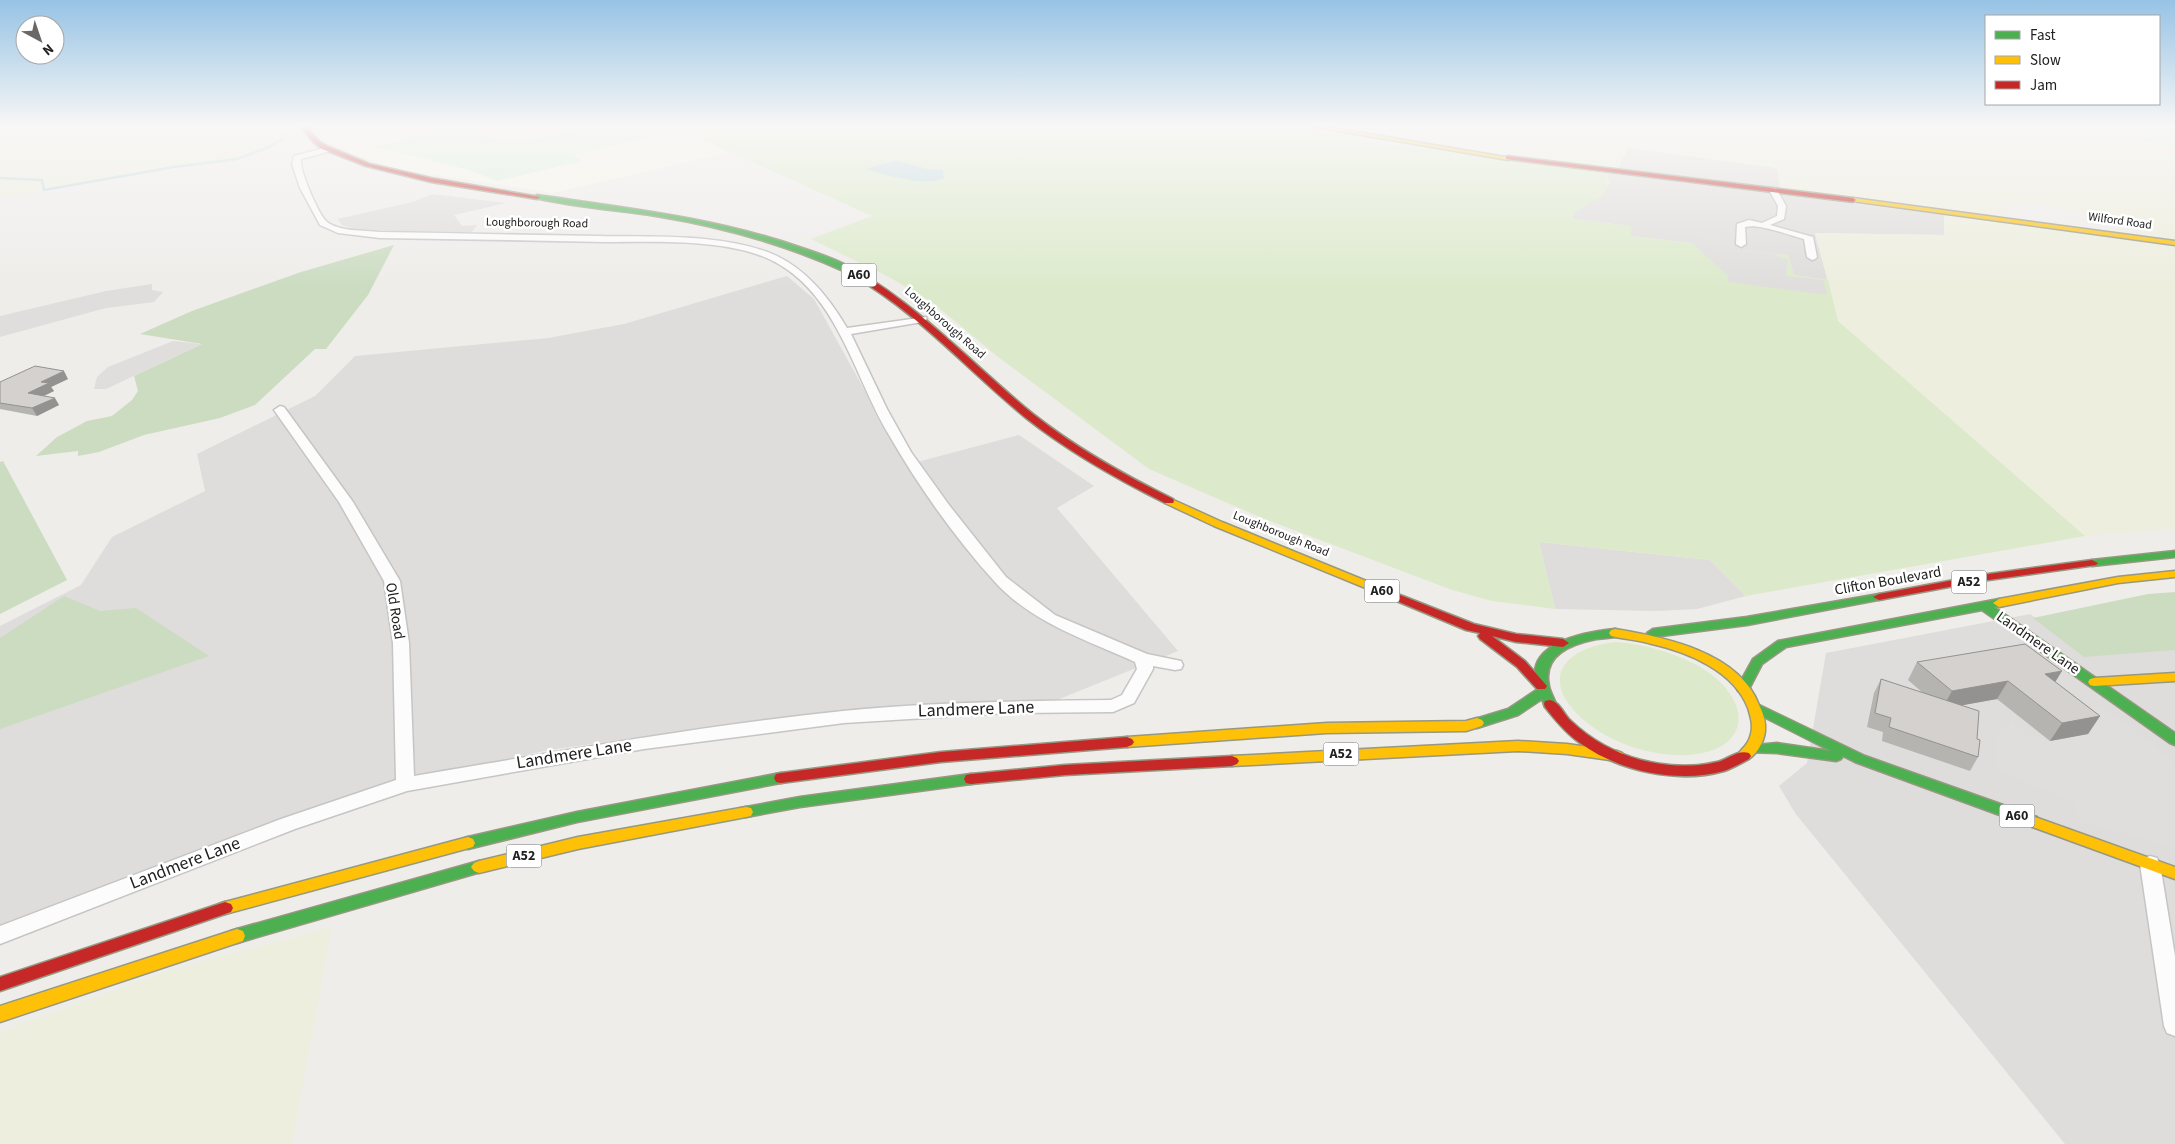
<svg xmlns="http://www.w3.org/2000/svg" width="2175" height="1144" font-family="'Source Sans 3',sans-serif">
<rect width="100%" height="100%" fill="#efedea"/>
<g fill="#dedddb">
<path d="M 316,127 L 496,127 L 317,130 Z"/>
<path d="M 1628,148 L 1777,168 L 1780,188 L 1618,168 Z"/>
<path d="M 1606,173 L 1944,215 L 1945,235 L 1815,233 L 1828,280 L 1794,275 L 1788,255 L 1733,249 L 1733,239 L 1696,236 L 1692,243 L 1631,236 L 1630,226 L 1572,219 L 1575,212 L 1600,197 L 1609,183 Z"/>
<path d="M 432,194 L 506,203 L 454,215 L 462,226 L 477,225 L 472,232 L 437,233 L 355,229 L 342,225 L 337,219 L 413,202 Z"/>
<path d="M 787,276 L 814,299 L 906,465 L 1019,435 L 1094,486 L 1057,508 L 1178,651 L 1057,700 L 849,711 L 670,733 L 549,750 L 415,779 L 0,932 L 0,626 L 81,585 L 112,537 L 205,491 L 197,454 L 315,396 L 355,356 L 548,338 L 624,324 Z"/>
<path d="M 1539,542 L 1710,560 L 1746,596 L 1697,609 L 1657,611 L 1555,609 Z"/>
<path d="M 2030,614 L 2089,655 L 2175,649 L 2175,1144 L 2065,1144 L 1795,813 L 1779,786 L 1807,763 L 1826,653 Z"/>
</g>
<path fill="#f7f6e7" d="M 496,127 L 680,127 L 730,152 L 553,193 L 403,170 L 352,154 L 328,141 L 317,130 Z"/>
<g fill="#edeede">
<path d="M 0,127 L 281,127 L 281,135 L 264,147 L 238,157 L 173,166 L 0,198 Z"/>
<path d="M 1341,127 L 2082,127 L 2175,148 L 2175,239 L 2142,234 L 2112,216 L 2062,210 L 2050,204 L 2004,203 L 2009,214 L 1780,188 L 1777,168 L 1628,148 L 1618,168 Z"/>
<path d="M 1944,215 L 2175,247 L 2175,528 L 2085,536 L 1838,321 L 1815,233 L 1944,235 Z"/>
<path d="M 332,927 L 292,1144 L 0,1144 L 0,1032 L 170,970 Z"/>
</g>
<g fill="#dceacb">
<path d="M 680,127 L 1299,127 L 1388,144 L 1606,173 C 1613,198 1591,201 1575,212 L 1572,219 L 1631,226 L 1631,236 L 1692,243 L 1696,233 L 1733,239 L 1734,249 L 1788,255 L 1794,275 L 1828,280 L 1838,321 L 2085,536 L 1746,596 L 1710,560 L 1539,542 L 1555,609 L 1492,601 L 1452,590 L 1262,518 L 1149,469 L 998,357 L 933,303 L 889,277 L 811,239 L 872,216 L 714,145 Z"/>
<path d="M 1617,642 C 1656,645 1720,664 1736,705 C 1740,716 1740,727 1732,737 C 1722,750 1703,754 1688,755 C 1653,757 1612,744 1585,721 C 1538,681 1562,647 1617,642 Z"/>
</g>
<g fill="#cbdcc1">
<path d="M 394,245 L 368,295 L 326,349 L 315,349 L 255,405 L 220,418 L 144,435 L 99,452 L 78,456 L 78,451 L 36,456 L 57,437 L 87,421 L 112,416 L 132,400 L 138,391 L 134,376 L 202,344 L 140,334 L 192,311 L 301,272 Z"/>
<path d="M 3,461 L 67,580 L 0,614 L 0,462 Z"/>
<path d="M 2175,592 L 2175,650 L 2084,657 L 2033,618 L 2148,594 Z"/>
<path d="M 64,596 L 100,611 L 136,608 L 209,656 L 0,729 L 0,638 Z"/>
</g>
<g fill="#daf2da">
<path d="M 590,127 L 650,127 L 662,134 L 573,155 L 583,161 L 497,181 L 466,169 L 376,147 L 433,131 L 474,130 L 484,137 L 524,141 Z"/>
<path d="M 2082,127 L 2175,127 L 2175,148 Z"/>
</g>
<g fill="#dfdedd">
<path d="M 1718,168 L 1768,175 L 1767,180 L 1716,173 Z"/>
<path d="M 1696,233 L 1733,239 L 1734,249 L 1777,254 L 1777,257 L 1788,259 L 1786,276 L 1823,280 L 1827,295 L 1728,282 L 1728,276 L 1692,243 Z"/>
<path d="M 152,284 L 152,290 L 163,292 L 154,302 L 106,308 L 0,337 L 0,316 L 106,291 Z"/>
<path d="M 173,341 L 202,344 L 106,389 L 94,389 L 97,377 L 108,367 Z"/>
<path d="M 2103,707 L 2175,762 L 2175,848 L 2082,822 L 2074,802 L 1997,770 L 1997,735 L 2012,722 L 2027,735 L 2050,741 L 2087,734 L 2089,708 Z"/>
</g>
<path fill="#bfd9e0" d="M 896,160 L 927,169 L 943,170 L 944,178 C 927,188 883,174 865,169 Z"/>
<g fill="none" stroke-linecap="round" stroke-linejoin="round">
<g stroke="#bfd9e0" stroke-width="2.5">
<path d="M 332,129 L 479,127"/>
<path d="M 0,178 L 42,180 L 44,190 L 174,167 L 237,159 L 269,147 L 284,138 L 286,133"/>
</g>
<defs>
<g id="street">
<path d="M 328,147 L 332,149 L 331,151 L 301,159 C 299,170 318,213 326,221 C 338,232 365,230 380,232 C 452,233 524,235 597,236 C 651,237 727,233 777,256 C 808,271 830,299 847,328 L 926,317 L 927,319 L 922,322 L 851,334 L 887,409 L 911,452 L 949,505 L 1006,577 L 1055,615 L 1147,654 L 1181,661 L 1183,665 L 1181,669 L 1175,670 L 1153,666 L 1153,669 L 1134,703 L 1113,712 L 1008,713 L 844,723 L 644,749 L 407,791 L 295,829 L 0,944 L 0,926 L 281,819 L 396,780 L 393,643 L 384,581 L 339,502 L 274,410 L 280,406 L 284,407 L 353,502 L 400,581 L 409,643 L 414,776 C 557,752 699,726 843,711 C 932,702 1022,701 1111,700 L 1122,695 L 1137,669 L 1135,662 C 1087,640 1032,623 995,582 C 955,538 919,487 889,435 C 852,373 836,285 762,256 C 717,239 652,242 605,242 C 530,240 455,239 380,238 L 338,233 L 320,225 L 300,188 L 292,164 L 294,156 Z"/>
<path d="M 1770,188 L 1776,188 L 1786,206 L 1784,219 L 1770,225 L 1813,237 L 1817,257 L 1815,259 L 1812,260 L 1807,257 L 1804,239 C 1789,235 1758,223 1745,227 L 1746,244 L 1741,247 L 1736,244 L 1737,224 L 1749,220 L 1762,223 L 1777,216 L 1778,206 L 1769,190 Z"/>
<path d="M 2150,856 L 2157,858 L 2160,864 L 2175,956 L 2175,1036 L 2167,1033 L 2164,1026 L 2140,864 L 2143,858 Z"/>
</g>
<g id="fast">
<path d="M 537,195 C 627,208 718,218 805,249 C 820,254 845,262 857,272 L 850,274 C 788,245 724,227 656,216 C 616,210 575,207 535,198 L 534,197 Z"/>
<path d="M 2175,551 L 2175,557 L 2092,566 L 2086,563 L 2092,560 Z"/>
<path d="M 1879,594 L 1883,595 L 1885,597 L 1883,599 L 1747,625 L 1653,637 L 1647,633 L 1653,629 L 1747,617 Z"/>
<path d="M 1999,599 L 2005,603 L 2003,606 L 1994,607 L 2175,733 L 2175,745 L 2170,743 L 1982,610 L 1786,647 L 1762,664 L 1748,691 L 1738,691 L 1737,688 L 1753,659 L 1778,641 Z"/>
<path d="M 1615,629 L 1619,630 L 1621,633 L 1619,636 C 1612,638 1603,638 1596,639 C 1571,644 1542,655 1549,686 C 1550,692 1554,698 1556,704 L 1555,707 L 1545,707 L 1542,699 L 1518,715 L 1477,728 L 1472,726 L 1470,723 L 1472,720 L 1508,709 L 1538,689 C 1520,643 1585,632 1615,629 Z"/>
<path d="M 1755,703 L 1865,756 L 2037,817 L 2039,821 L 2037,825 L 2032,826 L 2027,825 L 1855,762 L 1843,756 L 1841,759 L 1836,761 L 1777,753 L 1746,752 L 1744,749 L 1746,746 L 1777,743 L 1831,751 L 1750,710 L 1749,707 L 1750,704 Z"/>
<path d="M 781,773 L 786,774 L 788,778 L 786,782 L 577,822 L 468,849 L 463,847 L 461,843 L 463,839 L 468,837 L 577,812 Z"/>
<path d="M 971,774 L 976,775 L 978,779 L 976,783 L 971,784 L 800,807 L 746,817 L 741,816 L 739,812 L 741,808 L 746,807 L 800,797 Z"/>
<path d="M 479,861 L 484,863 L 487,867 L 484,871 L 237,943 L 231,941 L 229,936 L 231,931 L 237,929 Z"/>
</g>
<g id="slow">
<path d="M 1314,127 L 1327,127 L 1511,158 L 1508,160 Z"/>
<path d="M 1853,198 L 2175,241 L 2175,245 L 1851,201 L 1851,199 Z"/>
<path d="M 1169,498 L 1222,522 L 1376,585 L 1378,587 L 1376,589 L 1368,589 L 1214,526 L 1165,503 L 1164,501 L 1165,499 Z"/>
<path d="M 2175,571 L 2175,577 L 2118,583 L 1999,607 L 1993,603 L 1999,599 L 2118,577 Z"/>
<path d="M 1615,629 C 1664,637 1739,652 1759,705 C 1763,713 1766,721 1765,731 C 1764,742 1756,757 1744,761 L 1739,759 L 1737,756 C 1741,749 1748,745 1750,737 C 1754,727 1751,718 1748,708 C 1734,671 1688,652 1652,644 C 1639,640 1624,639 1611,636 L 1609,633 L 1611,630 Z"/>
<path d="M 2175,673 L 2175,681 L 2094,686 L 2090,685 L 2088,682 L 2090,679 L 2094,678 Z"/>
<path d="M 1477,718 L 1482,720 L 1484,723 L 1482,726 L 1466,731 L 1327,733 L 1127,747 L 1122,745 L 1120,742 L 1122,739 L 1127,737 L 1327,723 L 1466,721 Z"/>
<path d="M 1518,741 L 1567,744 L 1617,751 L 1622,753 L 1624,756 L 1622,759 L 1617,761 L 1567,754 L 1518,751 L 1232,766 L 1227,764 L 1225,761 L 1227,758 L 1232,756 Z"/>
<path d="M 746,807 L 751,808 L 753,812 L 751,816 L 746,817 L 578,849 L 479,873 L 474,871 L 471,867 L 474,863 L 479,861 L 578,837 Z"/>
<path d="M 2032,816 L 2175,867 L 2175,879 L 2027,825 L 2025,821 L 2027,817 Z"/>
<path d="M 468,837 L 473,839 L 475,843 L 473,847 L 225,914 L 219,912 L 217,908 L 219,904 L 225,902 Z"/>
<path d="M 237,929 L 243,931 L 245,936 L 243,941 L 0,1022 L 0,1006 Z"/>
</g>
<g id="jam">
<path d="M 301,127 L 307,127 L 319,141 L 327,146 L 370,164 L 431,178 L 540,197 L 537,199 L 431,182 L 366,166 L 322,149 L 313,142 Z"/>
<path d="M 1508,156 L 1853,198 L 1856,200 L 1853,202 L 1506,159 L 1506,157 Z"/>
<path d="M 850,270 L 856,270 C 925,311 972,364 1033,414 C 1076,448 1124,475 1173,499 L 1174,501 L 1173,503 L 1165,503 C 1117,479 1069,452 1026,418 C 965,368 920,314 850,274 Z"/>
<path d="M 2092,560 L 2098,563 L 2096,565 L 1981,581 L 1879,600 L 1873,597 L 1879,594 L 1981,575 Z"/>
<path d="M 1372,584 L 1474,624 L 1516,634 L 1563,639 L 1569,643 L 1563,647 L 1516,642 L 1492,636 L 1525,661 L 1547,686 L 1545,689 L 1537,689 L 1517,667 L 1480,639 L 1478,636 L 1480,633 L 1466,630 L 1368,589 L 1366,587 Z"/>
<path d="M 1550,700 C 1560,702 1564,715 1571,721 C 1590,739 1615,753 1641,760 C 1665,766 1692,768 1717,762 C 1727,760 1738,749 1749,753 L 1751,756 L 1749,759 C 1741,763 1733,768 1724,771 C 1678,784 1618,771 1580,743 C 1566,733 1556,721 1545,707 L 1544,704 L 1545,701 Z"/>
<path d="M 1127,737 L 1132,739 L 1134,742 L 1132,745 L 1127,747 L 941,762 L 781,783 L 776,782 L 774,778 L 776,774 L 781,773 L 941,752 Z"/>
<path d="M 1232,756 L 1237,758 L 1239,761 L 1237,764 L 1232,766 L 1065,775 L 971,784 L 966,783 L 964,779 L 966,775 L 971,774 L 1065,765 Z"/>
<path d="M 225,902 L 231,904 L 233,908 L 231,912 L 0,991 L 0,977 Z"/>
</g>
</defs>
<use href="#street" stroke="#c6c5c4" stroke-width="3"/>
<use href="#fast" stroke="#969882" stroke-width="3"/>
<use href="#slow" stroke="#969882" stroke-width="3"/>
<use href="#jam" stroke="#969882" stroke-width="3"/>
<use href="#street" fill="#fdfcfc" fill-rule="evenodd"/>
<use href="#fast" fill="#4caf50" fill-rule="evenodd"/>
<use href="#slow" fill="#ffc107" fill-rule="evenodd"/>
<use href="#jam" fill="#c62828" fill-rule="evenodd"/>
</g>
<g fill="#b6b4b1">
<path d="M 68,379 L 51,387 L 54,391 L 44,396 L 59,405 L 37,416 L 0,409 L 0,382 Z"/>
<path d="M 1917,662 L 2055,682 L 2100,716 L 2088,734 L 2050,741 L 1997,699 L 1962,705 L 1977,739 L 1978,757 L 1970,771 L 1882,741 L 1883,732 L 1867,727 L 1874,693 L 1881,679 L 1923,693 L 1908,680 Z"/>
</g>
<g fill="#949290">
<path d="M 64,371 L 68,379 L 51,387 L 54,391 L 33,401 L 28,393 L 41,382 Z"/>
<path d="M 55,398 L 59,405 L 37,416 L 32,408 Z"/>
<path d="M 2062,671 L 2051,689 L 2045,674 Z"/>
<path d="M 2008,681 L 1997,699 L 1942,709 L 1952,691 Z"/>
<path d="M 2100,716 L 2088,734 L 2050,741 L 2062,723 Z"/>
</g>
<g fill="#d4d1ce" stroke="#949290">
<path d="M 35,366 L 64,371 L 41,382 L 49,383 L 28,393 L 55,398 L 32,408 L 0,403 L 0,382 Z"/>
<path d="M 2025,644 L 2062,671 L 2045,674 L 2100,716 L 2062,723 L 2008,681 L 1952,691 L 1917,662 Z"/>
<path d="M 1881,679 L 1979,711 L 1977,739 L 1980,740 L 1978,757 L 1889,727 L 1891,718 L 1875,713 Z"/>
</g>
<linearGradient id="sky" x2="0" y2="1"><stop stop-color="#97c3e5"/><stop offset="0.44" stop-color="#f8f7f6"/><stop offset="1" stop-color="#f8f7f6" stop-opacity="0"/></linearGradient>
<rect width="2175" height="287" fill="url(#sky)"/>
<g text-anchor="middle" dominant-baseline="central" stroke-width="5" stroke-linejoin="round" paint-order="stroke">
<g font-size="12" fill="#212121" stroke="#fff">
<text transform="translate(2120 221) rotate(8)">Wilford Road</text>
<text transform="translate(537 223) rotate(1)">Loughborough Road</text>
<text transform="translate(945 323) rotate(41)">Loughborough Road</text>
<text transform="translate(1281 534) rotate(22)">Loughborough Road</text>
</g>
<g fill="#fff" stroke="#646464" stroke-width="1">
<rect x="841.5" y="263.5" width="35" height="23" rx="4"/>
<rect x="1951.5" y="570.5" width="35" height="23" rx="4"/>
<rect x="1364.5" y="579.5" width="35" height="23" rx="4"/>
<rect x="1323.5" y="742.5" width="35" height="23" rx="4"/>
<rect x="1999.5" y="804.5" width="35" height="23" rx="4"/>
<rect x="506.5" y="844.5" width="35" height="23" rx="4"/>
</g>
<g font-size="14" font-weight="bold" fill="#212121">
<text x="859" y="275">A60</text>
<text x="1969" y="582">A52</text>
<text x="1382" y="591">A60</text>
<text x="1341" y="754">A52</text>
<text x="2017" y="816">A60</text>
<text x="524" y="856">A52</text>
</g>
<g font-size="15" fill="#212121" stroke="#fff">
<text transform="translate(1888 581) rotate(-10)">Clifton Boulevard</text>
<text transform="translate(395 611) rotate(81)">Old Road</text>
<text transform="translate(2038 643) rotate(35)">Landmere Lane</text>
</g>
<g font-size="18" fill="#212121" stroke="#fff">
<text transform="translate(976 709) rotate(-2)">Landmere Lane</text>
<text transform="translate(574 754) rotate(-9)">Landmere Lane</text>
<text transform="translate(185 863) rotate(-21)">Landmere Lane</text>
</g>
</g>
<rect x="1985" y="15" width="175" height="90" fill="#ffffff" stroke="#a6a6a6"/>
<rect x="1995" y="31" width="25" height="8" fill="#4caf50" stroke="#a6a6a6"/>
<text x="2030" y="40" font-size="15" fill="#212121">Fast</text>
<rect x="1995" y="56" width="25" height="8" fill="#ffc107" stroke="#a6a6a6"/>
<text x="2030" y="65" font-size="15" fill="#212121">Slow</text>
<rect x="1995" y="81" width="25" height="8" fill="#c62828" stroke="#a6a6a6"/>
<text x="2030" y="90" font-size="15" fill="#212121">Jam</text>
<g transform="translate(40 40) rotate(140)"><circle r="24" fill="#ffffff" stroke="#a6a6a6"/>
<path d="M0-4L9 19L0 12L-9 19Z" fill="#696867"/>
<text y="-8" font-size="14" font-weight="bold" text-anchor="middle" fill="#212121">N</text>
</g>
</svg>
